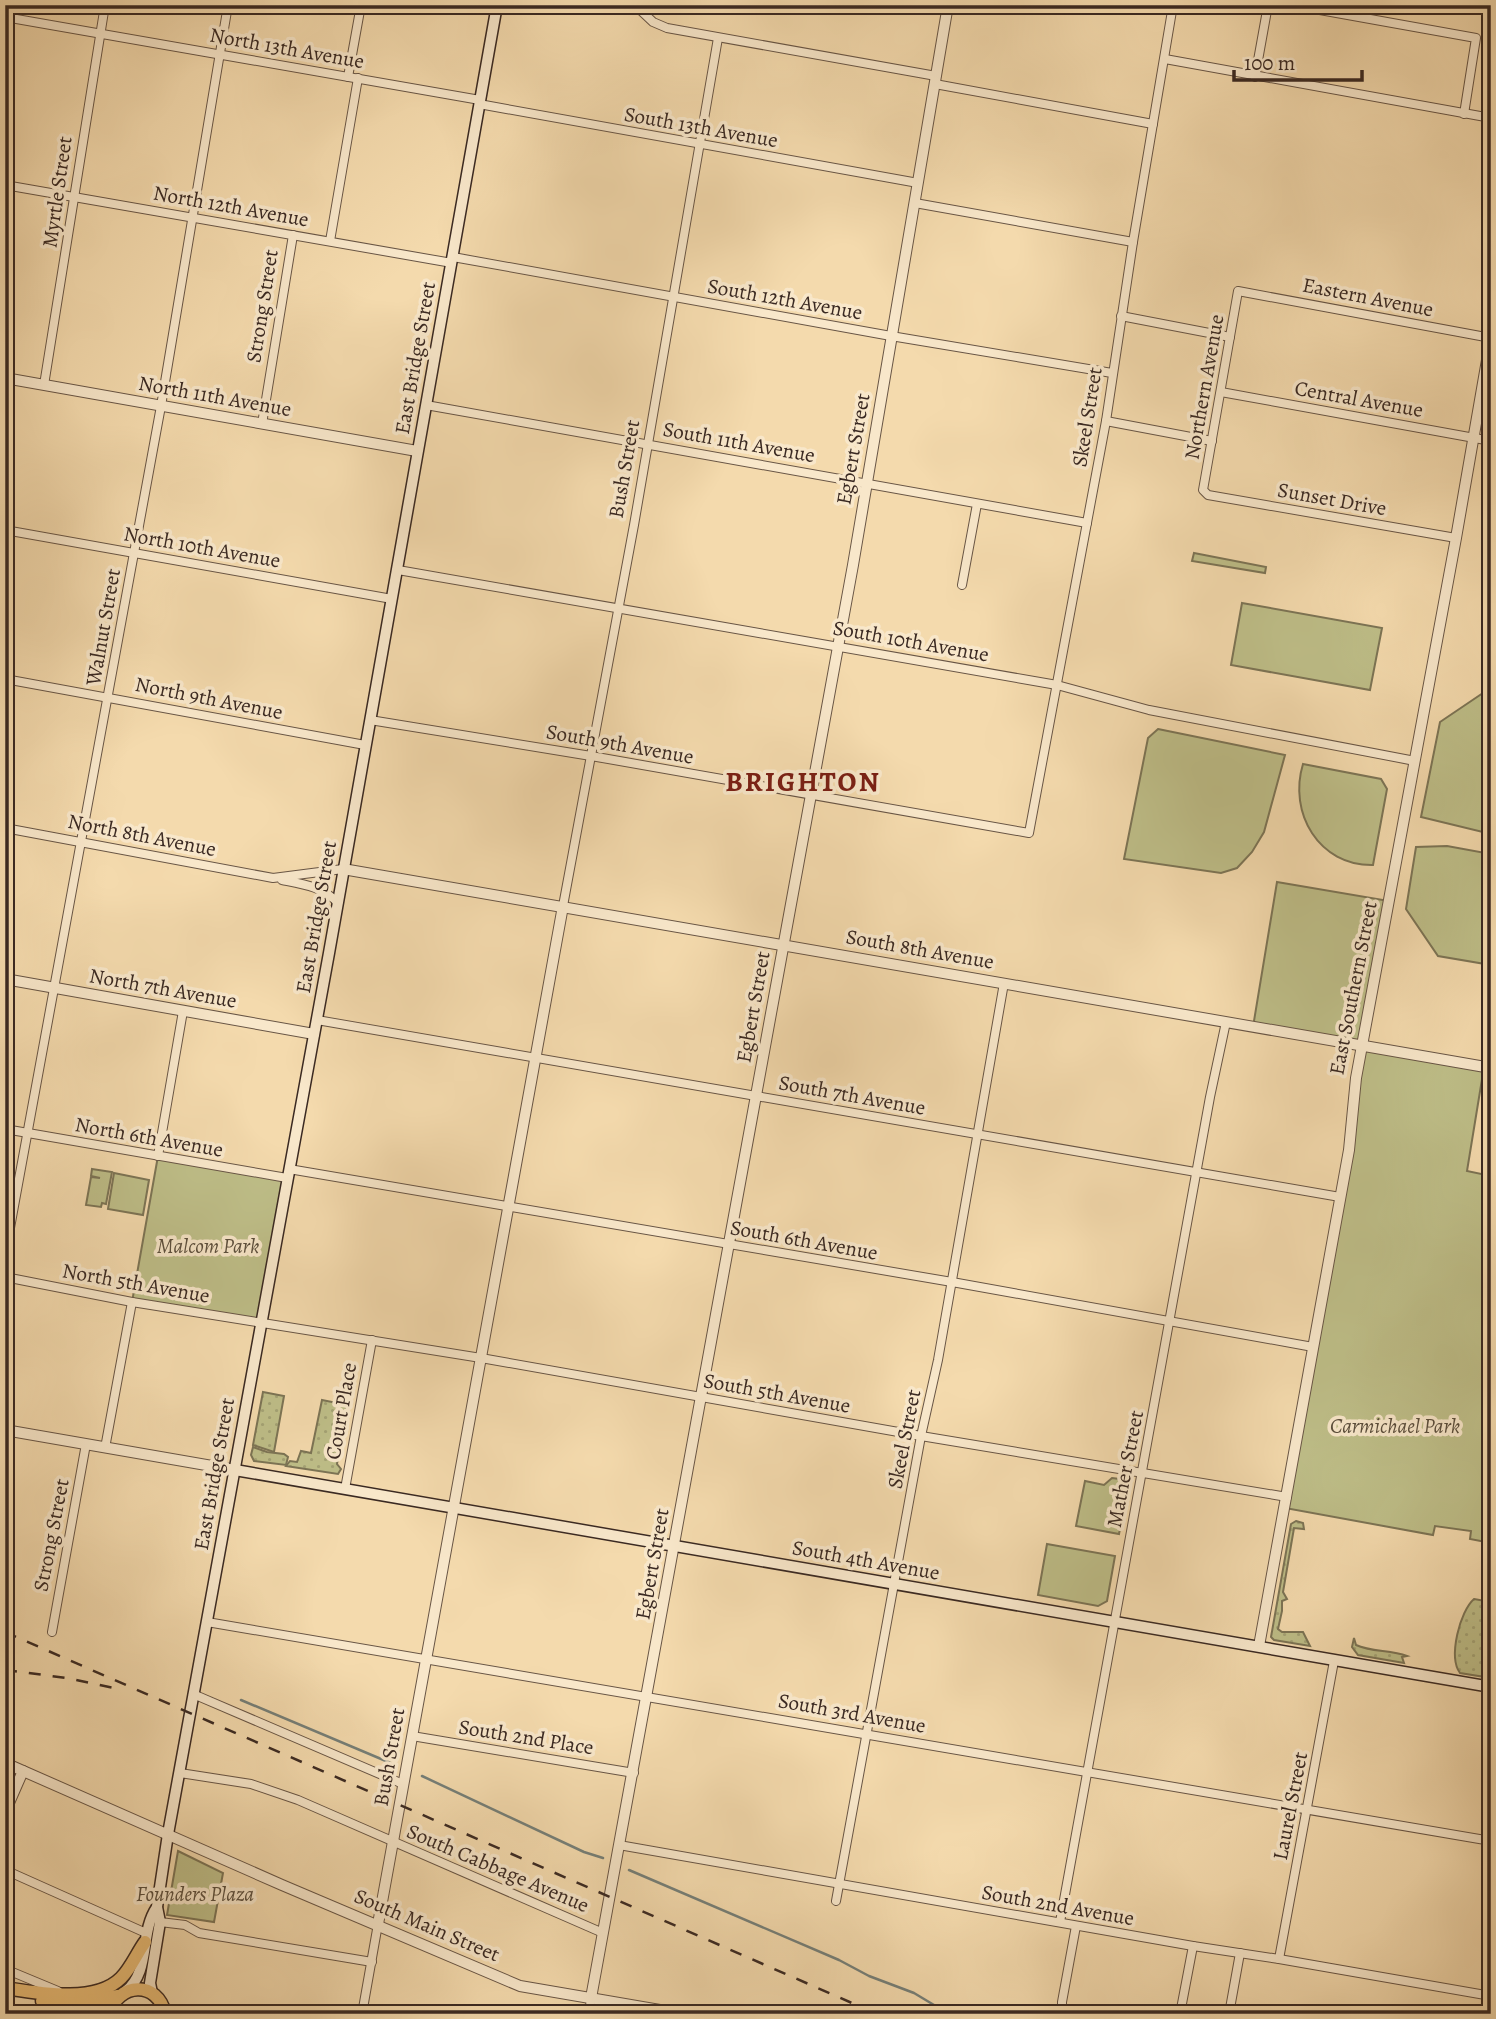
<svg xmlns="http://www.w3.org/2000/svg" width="1496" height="2019" font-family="Alegreya,serif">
<defs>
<pattern id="grass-dots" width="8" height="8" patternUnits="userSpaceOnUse" patternTransform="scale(1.75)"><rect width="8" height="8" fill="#bebe88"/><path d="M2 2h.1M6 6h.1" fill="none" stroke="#a4a375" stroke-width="1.8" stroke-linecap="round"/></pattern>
</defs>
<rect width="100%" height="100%" fill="#f4daad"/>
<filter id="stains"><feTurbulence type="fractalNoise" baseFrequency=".00286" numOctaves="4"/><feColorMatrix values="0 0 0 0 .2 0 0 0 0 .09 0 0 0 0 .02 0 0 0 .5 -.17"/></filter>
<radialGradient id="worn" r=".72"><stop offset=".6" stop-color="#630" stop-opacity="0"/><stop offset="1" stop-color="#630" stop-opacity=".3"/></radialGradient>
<g fill="url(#grass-dots)" stroke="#7c7455" stroke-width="2">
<path d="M 263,1392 L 284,1396 L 274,1452 L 253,1445 Z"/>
<path d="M 322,1400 L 347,1405 L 337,1464 L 341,1469 L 338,1474 L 286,1466 L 290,1461 L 297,1462 L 301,1451 L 311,1453 Z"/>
<path d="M 253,1447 L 267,1452 L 284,1454 L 288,1457 L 286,1465 L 254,1461 L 251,1455 Z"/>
<path d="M 1296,1521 L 1303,1523 L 1304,1529 L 1294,1528 L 1283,1592 L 1287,1599 L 1282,1601 L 1282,1611 L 1278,1629 L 1282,1632 L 1303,1632 L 1310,1646 L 1274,1640 L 1271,1637 L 1291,1524 Z"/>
<path d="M 1474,1599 L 1491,1602 L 1491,1678 L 1460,1673 C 1448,1657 1460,1611 1474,1599 Z"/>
<path d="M 1354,1638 L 1356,1645 C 1371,1652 1390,1650 1407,1656 L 1402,1657 L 1404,1663 L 1358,1655 L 1352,1647 Z"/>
</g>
<g fill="#bebe88" stroke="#7c7455" stroke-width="2">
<path d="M 1194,553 L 1266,567 L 1265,573 L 1192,561 Z"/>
<path d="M 1242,603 L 1382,628 L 1370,690 L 1231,665 Z"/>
<path d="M 1483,693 L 1491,694 L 1491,834 L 1421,817 L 1440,722 Z"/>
<path d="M 1158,729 L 1285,755 L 1264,832 L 1252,852 L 1237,868 L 1221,873 L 1124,859 L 1148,738 Z"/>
<path d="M 1303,764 L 1381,779 L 1387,789 L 1373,865 C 1319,866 1288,813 1303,764 Z"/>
<path d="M 1447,846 L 1491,854 L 1491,965 L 1438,956 L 1406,909 L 1416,847 Z"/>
<path d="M 1277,882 L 1389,901 L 1362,1046 L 1484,1067 L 1467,1171 L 1491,1176 L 1491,1543 L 1470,1539 L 1471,1531 L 1435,1526 L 1433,1535 L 1285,1508 L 1362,1046 L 1253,1027 Z"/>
<path d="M 158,1156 L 287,1178 L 261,1322 L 132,1302 Z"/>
<path d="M 92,1169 L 112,1172 L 106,1204 L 102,1203 L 101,1207 L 86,1205 L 91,1177 L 100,1178 L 91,1176 Z"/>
<path d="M 114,1173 L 149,1180 L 143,1215 L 108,1209 Z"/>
<path d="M 1112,1478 L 1127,1480 L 1129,1483 L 1119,1534 L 1076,1526 L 1085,1481 L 1104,1485 Z"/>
<path d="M 1047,1544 L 1115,1556 L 1107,1601 L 1098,1606 L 1038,1595 Z"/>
<path d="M 178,1851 L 223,1873 L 214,1922 L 167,1915 Z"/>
</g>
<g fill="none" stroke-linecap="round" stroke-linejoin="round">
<g stroke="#757f78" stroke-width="2.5">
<path d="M 241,1700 L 393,1764"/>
<path d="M 422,1776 L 584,1852 L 603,1858"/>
<path d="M 629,1870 L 839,1960 L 869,1976 L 914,1993 L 949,2014"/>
</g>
<defs>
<g id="minor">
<path d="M 635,5 L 653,22 L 667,28 L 936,76"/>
<path d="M 1159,5 L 1173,8"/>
<path d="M 1292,5 L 1476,38 L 1464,114"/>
<path d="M 5,17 L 480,100"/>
<path d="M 1165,59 L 1491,118"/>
<path d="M 348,77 L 361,5"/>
<path d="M 1255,77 L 1268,5"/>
<path d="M 935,84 L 1153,124"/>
<path d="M 479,104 L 918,183"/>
<path d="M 5,185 L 452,263"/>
<path d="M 915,203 L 1133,242"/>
<path d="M 330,241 L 358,78"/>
<path d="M 453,257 L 891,336 L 1112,373"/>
<path d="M 1121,316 L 1230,337"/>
<path d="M 44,385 L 105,5"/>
<path d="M 1221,392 L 1491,441"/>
<path d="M 426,405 L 1087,523"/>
<path d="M 1106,421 L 1212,441"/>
<path d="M 262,424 L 293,235"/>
<path d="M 5,530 L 392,599"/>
<path d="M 1456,538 L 1208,495 L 1203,490 L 1238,291 L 1491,338"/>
<path d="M 398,570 L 1057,685 L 1149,710 L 1415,761"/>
<path d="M 962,585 L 977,504"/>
<path d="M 5,679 L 365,745"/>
<path d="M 370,720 L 591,756 L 1029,833 L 1106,421 L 1133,242 L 1173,5"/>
<path d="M 5,828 L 273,878 L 343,869"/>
<path d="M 282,880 C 302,884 324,887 338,903"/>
<path d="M 563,906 L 634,525 L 718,38"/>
<path d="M 317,1020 L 1340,1197"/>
<path d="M 5,1129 L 287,1178"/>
<path d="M 158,1156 L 183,1011"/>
<path d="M 289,1169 L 952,1282 L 1313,1347"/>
<path d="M 5,1255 L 161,406 L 228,5"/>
<path d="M 5,1277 L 132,1302 L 481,1358 L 921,1436 L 1287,1497"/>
<path d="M 105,1448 L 132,1302"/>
<path d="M 345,1489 L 372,1340"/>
<path d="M 207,1622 L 1491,1841"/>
<path d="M 52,1632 L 86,1444"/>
<path d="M 193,1694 L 403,1784"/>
<path d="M 412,1736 L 634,1773"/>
<path d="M 180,1773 L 251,1784 L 298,1800 L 603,1933"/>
<path d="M 619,1845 L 1193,1946 L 1279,1959 L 1491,1996"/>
<path d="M 5,1870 L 146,1933"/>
<path d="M 836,1901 L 921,1436 L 938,1360 L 1004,983"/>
<path d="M 160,1922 L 185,1925 L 199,1933 L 372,1962"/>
<path d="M 1060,1922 L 1210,1097 L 1226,1022"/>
<path d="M 1279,1959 L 1334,1661"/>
<path d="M 5,1969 L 58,1991"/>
<path d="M 362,2014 L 378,1924"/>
<path d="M 589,2014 L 591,1998"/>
<path d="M 1069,2014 L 1062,2008 L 1062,2002 L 1076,1926"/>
<path d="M 1180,2014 L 1193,1946"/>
<path d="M 1229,2014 L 1240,1953"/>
</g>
<g id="tertiary">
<path d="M 5,378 L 417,451"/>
<path d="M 343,869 L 1491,1068"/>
<path d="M 5,979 L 314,1034"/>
<path d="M 5,1430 L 235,1470"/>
<path d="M 1259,1646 L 1349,1150 L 1356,1078 L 1456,538 L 1491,337"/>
<path d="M 5,1763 L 282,1885 L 520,1986 L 683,2014"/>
<path d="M 5,1812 L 23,1771"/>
<path d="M 378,1924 L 563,906"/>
<path d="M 591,1998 L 853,565 L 948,5"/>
</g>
<g id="secondary">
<path d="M 235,1470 L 1491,1687"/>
<path d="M 126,1991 C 151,1971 139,1933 157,1907"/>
<path d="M 152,1993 L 150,1983 L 160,1922 L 157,1907 L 168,1834 L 329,953 L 497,5"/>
</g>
<path id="primary" d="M 109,2014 C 118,1982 158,1980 165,2014"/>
<g id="trunk">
<path d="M 5,1988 C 38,1993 95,2004 121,1978 C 131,1968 137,1953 145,1942"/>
<path d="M 42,2001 L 76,2004 L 118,1996"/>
<path d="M 163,2008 L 168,2014"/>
</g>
</defs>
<use href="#minor" stroke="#685545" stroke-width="10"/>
<use href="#tertiary" stroke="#685545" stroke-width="12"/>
<use href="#secondary" stroke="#3a2922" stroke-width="13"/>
<use href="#primary" stroke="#3a2922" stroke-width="15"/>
<use href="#trunk" stroke="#3a2922" stroke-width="15"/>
<use href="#minor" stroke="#f8e7ca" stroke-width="8"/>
<use href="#tertiary" stroke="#f8e7ca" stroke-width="10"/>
<use href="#secondary" stroke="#f8e7ca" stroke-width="10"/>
<use href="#primary" stroke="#eabd76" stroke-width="12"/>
<use href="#trunk" stroke="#eabd76" stroke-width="12"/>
<g stroke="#3a2922" stroke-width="2.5" stroke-dasharray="12 12" stroke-linecap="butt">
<path d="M 5,1632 L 877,2014"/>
<path d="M 5,1670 L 67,1678 L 119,1689"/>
</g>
</g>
<g text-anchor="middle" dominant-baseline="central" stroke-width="7" stroke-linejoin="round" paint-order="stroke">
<g font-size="21" fill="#3a2922" stroke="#f8e7ca">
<text transform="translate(287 48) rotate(10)">North 13th Avenue</text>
<text transform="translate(701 127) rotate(10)">South 13th Avenue</text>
<text transform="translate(57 192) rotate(-82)">Myrtle Street</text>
<text transform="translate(231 206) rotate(10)">North 12th Avenue</text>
<text transform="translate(1368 297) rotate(11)">Eastern Avenue</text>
<text transform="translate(785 299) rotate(10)">South 12th Avenue</text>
<text transform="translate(262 306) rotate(-81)">Strong Street</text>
<text transform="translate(415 358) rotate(-80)">East Bridge Street</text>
<text transform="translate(1204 387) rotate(-80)">Northern Avenue</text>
<text transform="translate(215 396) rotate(10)">North 11th Avenue</text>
<text transform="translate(1359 399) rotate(10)">Central Avenue</text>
<text transform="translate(1087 417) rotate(-81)">Skeel Street</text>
<text transform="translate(739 442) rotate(10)">South 11th Avenue</text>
<text transform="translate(853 449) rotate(-80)">Egbert Street</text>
<text transform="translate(624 469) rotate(-80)">Bush Street</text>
<text transform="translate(1332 499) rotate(10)">Sunset Drive</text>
<text transform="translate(202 547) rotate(10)">North 10th Avenue</text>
<text transform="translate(103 627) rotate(-80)">Walnut Street</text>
<text transform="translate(911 641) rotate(10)">South 10th Avenue</text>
<text transform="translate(209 698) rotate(11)">North 9th Avenue</text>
<text transform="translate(620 744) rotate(10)">South 9th Avenue</text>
<text transform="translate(142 835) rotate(11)">North 8th Avenue</text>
<text transform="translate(316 917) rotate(-80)">East Bridge Street</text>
<text transform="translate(920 949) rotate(10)">South 8th Avenue</text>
<text transform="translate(163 988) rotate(10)">North 7th Avenue</text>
<text transform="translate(1353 988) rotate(-79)">East Southern Street</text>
<text transform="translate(753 1007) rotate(-80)">Egbert Street</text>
<text transform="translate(852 1095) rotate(10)">South 7th Avenue</text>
<text transform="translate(149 1137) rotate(10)">North 6th Avenue</text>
<text transform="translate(804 1240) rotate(10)">South 6th Avenue</text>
<text transform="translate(136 1283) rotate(10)">North 5th Avenue</text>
<text transform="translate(777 1393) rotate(10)">South 5th Avenue</text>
<text transform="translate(341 1411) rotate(-80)">Court Place</text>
<text transform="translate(904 1439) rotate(-79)">Skeel Street</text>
<text transform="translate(1125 1469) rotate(-79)">Mather Street</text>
<text transform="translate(214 1474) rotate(-80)">East Bridge Street</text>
<text transform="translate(51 1535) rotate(-79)">Strong Street</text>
<text transform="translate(866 1560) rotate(10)">South 4th Avenue</text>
<text transform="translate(652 1564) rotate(-80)">Egbert Street</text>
<text transform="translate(852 1713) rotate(10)">South 3rd Avenue</text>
<text transform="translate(526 1737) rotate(9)">South 2nd Place</text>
<text transform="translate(389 1757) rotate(-80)">Bush Street</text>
<text transform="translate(1290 1806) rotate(-79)">Laurel Street</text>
<text transform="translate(498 1868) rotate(23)">South Cabbage Avenue</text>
<text transform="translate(1058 1905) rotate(10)">South 2nd Avenue</text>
<text transform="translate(427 1925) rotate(23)">South Main Street</text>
</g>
<g font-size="21" font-style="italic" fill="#5b4e3c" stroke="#f8e7ca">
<text x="208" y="1246">Malcom Park</text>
<text x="1395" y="1426">Carmichael Park</text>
<text x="195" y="1894">Founders Plaza</text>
</g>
<g font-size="28" font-weight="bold" letter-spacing="2" fill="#7a1f14" stroke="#f8e7ca">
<text x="803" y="782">BRIGHTON</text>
</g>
</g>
<rect width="1496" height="2019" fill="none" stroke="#f4daad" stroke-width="28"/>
<rect x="7" y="7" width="1482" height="2005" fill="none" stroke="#3a2922" stroke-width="3.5"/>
<rect x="14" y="14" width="1468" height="1991" fill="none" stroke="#3a2922" stroke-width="2"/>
<path d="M1234 70v10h128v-10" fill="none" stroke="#3a2922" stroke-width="3.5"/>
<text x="1244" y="70" font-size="21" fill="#3a2922" stroke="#f8e7ca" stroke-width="5" paint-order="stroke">100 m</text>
<rect width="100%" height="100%" filter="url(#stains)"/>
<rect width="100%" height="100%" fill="url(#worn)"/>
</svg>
